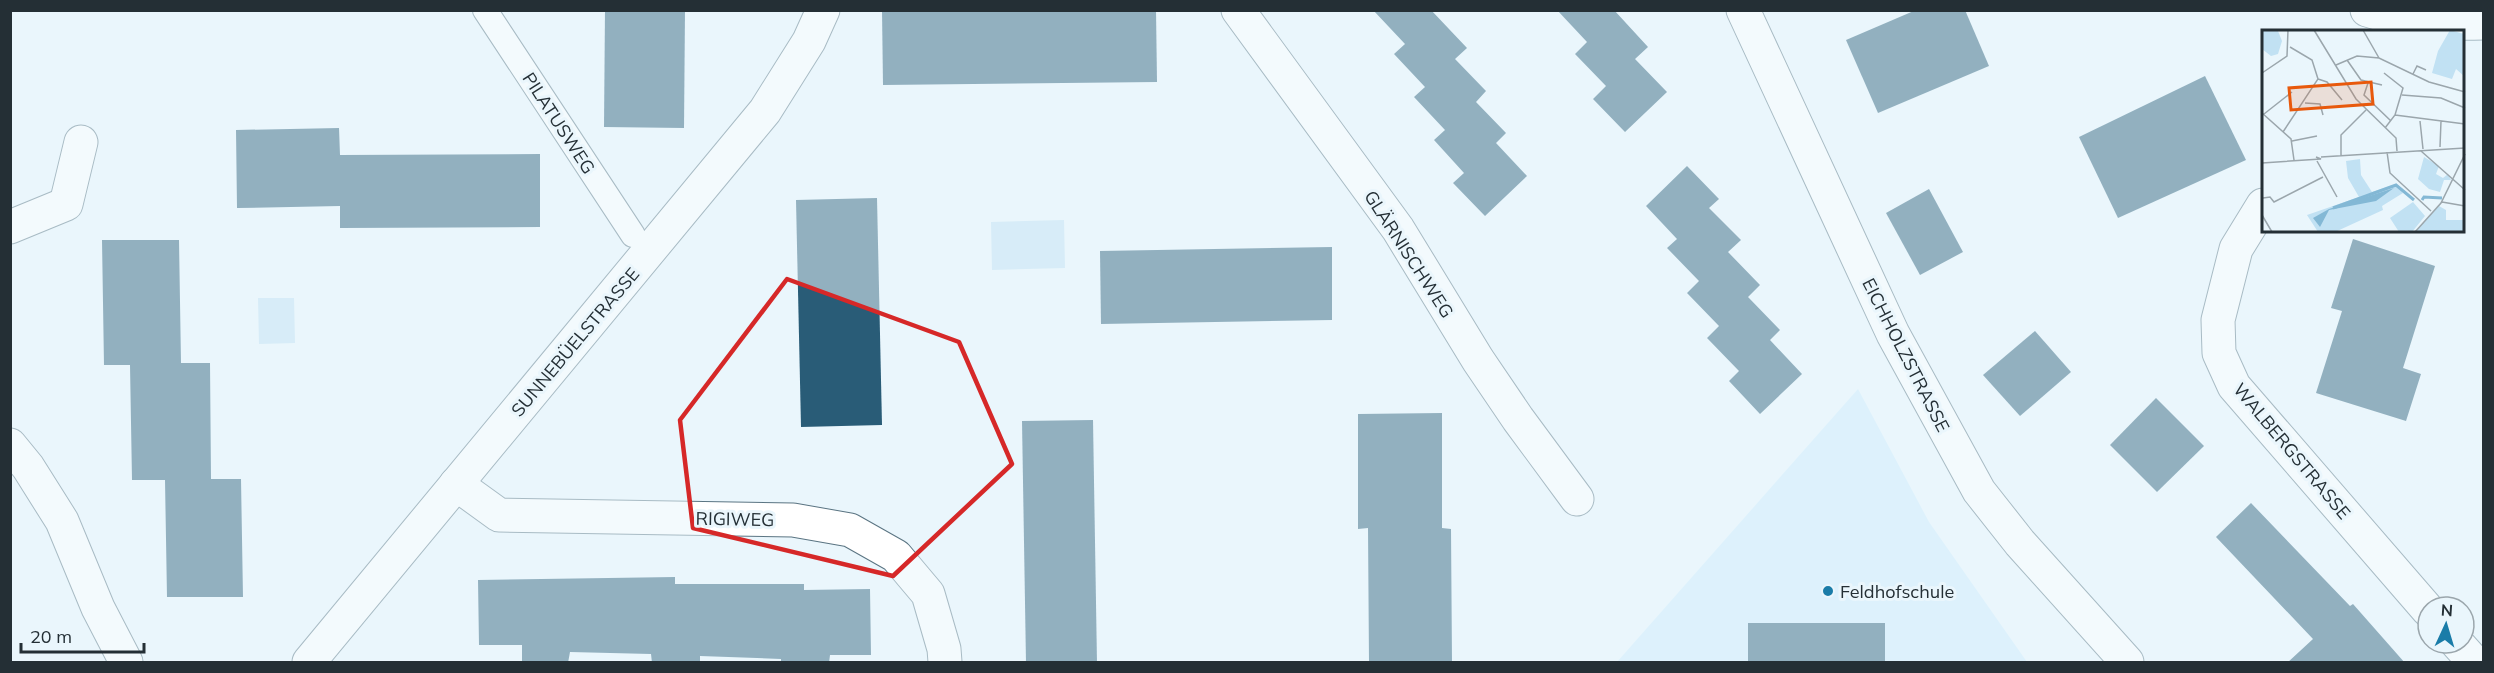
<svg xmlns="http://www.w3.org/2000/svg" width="2494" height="673" font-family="Mulish,sans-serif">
<rect width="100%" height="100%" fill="#eaf6fc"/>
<path fill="#cfecfd" d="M 1858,389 L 1929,522 L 2027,662 L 1617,662 Z"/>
<g fill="#c1e1f3">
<path d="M 1064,220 L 1065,268 L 992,270 L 991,222 Z"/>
<path d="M 258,298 L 294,298 L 295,343 L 259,344 Z"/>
</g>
<g fill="#295c77">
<path d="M 605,10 L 685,10 L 684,128 L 604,127 Z"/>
<path d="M 882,10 L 1156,10 L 1157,82 L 883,85 Z"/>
<path d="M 1373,10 L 1431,10 L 1467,48 L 1455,59 L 1486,91 L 1476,102 L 1506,133 L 1496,143 L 1527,176 L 1485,216 L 1453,183 L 1464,173 L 1434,140 L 1445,130 L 1414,97 L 1425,87 L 1394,54 L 1405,44 Z"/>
<path d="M 1557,10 L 1614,10 L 1648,47 L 1635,59 L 1667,92 L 1625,132 L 1593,99 L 1606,86 L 1575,54 L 1587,42 Z"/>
<path d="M 1916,10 L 1965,10 L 1989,66 L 1878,113 L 1846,40 Z"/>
<path d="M 2205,76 L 2246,160 L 2118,218 L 2079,137 Z"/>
<path d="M 339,128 L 340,155 L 540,154 L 540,227 L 340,228 L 340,206 L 237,208 L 236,130 Z"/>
<path d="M 1687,166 L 1719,199 L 1709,208 L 1741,240 L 1728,252 L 1760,285 L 1748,297 L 1780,330 L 1770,340 L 1802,374 L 1760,414 L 1729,381 L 1739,371 L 1707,338 L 1719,326 L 1687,293 L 1699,281 L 1667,248 L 1677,239 L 1646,206 Z"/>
<path d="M 1929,189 L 1963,252 L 1920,275 L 1886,213 Z"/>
<path d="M 877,198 L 882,425 L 801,427 L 796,200 Z"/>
<path d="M 2353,239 L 2435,266 L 2403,368 L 2421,374 L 2406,421 L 2316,393 L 2342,311 L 2331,308 Z"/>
<path d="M 102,240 L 179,240 L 181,363 L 210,363 L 211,479 L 241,479 L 243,597 L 167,597 L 165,480 L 132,480 L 130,365 L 104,365 Z"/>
<path d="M 1332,247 L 1332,320 L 1101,324 L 1100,251 Z"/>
<path d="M 2035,331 L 2071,372 L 2020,416 L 1983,375 Z"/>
<path d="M 2156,398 L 2204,446 L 2157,492 L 2110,445 Z"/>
<path d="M 1442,413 L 1442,528 L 1451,529 L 1452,663 L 1369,663 L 1368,528 L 1358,529 L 1358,414 Z"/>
<path d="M 1093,420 L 1097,663 L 1026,663 L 1022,421 Z"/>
<path d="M 2251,503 L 2350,606 L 2353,604 L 2405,663 L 2287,663 L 2313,639 L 2216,537 Z"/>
<path d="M 675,577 L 675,584 L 804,584 L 804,590 L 870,589 L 871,655 L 830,655 L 829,663 L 781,663 L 781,659 L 700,656 L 700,663 L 652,663 L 651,654 L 570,652 L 568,663 L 522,663 L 522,645 L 479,645 L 478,580 Z"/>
<rect x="1748" y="623" width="137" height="40"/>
</g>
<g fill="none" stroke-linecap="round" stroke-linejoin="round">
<defs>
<path id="lane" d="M 485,10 L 633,235"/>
<g id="street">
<path d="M 1238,10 L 1398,229 L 1478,360 L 1518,419 L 1577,499"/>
<path d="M 2367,10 C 2406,23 2443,24 2484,23"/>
<path d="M 2263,205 L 2236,249 L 2218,320 L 2219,353 L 2234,386 L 2428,610"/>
<path d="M 10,227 L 66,204 L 81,142"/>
<path d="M 10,445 L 28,467 L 62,521 L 98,608 L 126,662"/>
<path d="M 456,484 L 499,515 L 793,520 L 850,530 L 896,556 L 928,594 L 944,649 L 945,662"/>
<path d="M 2457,643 L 2474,662"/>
<path d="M 309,662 L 765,111 L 809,41 L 823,10"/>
</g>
<path id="secondary" d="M 1743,10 L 1893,334 L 1979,491 L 2020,543 L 2127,662"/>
</defs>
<use href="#lane" stroke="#5a7482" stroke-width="26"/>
<use href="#street" stroke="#5a7482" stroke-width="35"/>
<use href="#secondary" stroke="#5a7482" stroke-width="35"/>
<use href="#lane" stroke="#fff" stroke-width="24"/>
<use href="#street" stroke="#fff" stroke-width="33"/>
<use href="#secondary" stroke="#fff" stroke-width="33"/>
</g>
<path d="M0 0H2494V673H0ZM 787,279 L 959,342 L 1012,464 L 893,576 L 693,528 L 680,420 Z" fill="#eaf6fc" fill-opacity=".55" fill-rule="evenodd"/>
<path fill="none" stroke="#d62828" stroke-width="4.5" stroke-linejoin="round" d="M 787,279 L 959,342 L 1012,464 L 893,576 L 693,528 L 680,420 Z"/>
<circle fill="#1a7ca8" stroke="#eaf6fc" stroke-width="2" cx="1828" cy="591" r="6"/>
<g text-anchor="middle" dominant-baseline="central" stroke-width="6" stroke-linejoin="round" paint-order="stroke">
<g font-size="18" fill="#242f35" stroke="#eaf6fc">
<text transform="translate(559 123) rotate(57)">PILATUSWEG</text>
<text transform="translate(1409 254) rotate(57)">GLÄRNISCHWEG</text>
<text transform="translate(575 342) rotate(-50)">SUNNEBÜELSTRASSE</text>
<text transform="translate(1906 355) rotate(63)">EICHHOLZSTRASSE</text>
<text transform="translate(2292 451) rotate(50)">WALBERGSTRASSE</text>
<text transform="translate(735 519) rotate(1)">RIGIWEG</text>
</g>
<g font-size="18" fill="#242f35" stroke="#eaf6fc" text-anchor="start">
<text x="1840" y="591">Feldhofschule</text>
</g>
</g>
<g transform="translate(2262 30)">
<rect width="202" height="202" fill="#eaf6fc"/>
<path d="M 0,0 L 16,1 L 20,11 L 16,24 L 9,26 L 0,19 ZM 188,0 L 202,4 L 202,46 L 194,39 L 190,49 L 170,43 L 176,21 ZM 162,127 L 177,136 L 174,144 L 181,148 L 186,144 L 189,150 L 182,150 L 178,162 L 167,159 L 156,149 ZM 98,129 L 99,145 L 110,162 L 134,154 L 141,163 L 120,176 L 121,180 L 73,202 L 56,202 L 45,185 L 97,167 L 86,148 L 84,131 ZM 151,172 L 163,186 L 150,202 L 137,202 L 128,188 ZM 177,176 L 184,180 L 184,190 L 202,190 L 202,202 L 153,202 Z" fill="#c1e1f3"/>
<path d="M 132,158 L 114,171 L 67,180 L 58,197 L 51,188 L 67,179 Z" fill="#83b8d5"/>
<path fill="none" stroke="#83b8d5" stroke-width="3" d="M 160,170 L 162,167 L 180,168M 71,178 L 134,155 L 152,170"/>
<path fill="none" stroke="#9ba6ac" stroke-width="1.5" d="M 52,0 L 94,69 L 134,108 L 135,121M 101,0 L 117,28M 85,30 L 99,50 L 120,55M 74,35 L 95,26 L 117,28 L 167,52 L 203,62M 0,43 L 25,26 L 26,0M 122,43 L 141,58 L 133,85 L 123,98M 151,44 L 155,36 L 164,40M 56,49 L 65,52 L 80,70M 106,53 L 102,65 L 129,91M 140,65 L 179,68 L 203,78M 43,73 L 58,74 L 61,85M 0,83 L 29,109 L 32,130M 2,84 L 30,62M 133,85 L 203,94M 158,91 L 161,119M 21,102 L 56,49 L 50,30 L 28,17M 30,111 L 55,106M 178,117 L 179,91M 159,121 L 203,160M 125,122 L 128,143 L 169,181M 79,126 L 79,105 L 104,80M 59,127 L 203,118M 55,131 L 75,167M 0,133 L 59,129 L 54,127M 1,168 L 8,167 L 12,172 L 61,147M 180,172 L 203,176M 0,185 L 10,202M 153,202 L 179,173 L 203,124"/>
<path fill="#e8590c" fill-opacity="0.15" stroke="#e8590c" stroke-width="3" d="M 109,52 L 111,74 L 29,80 L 27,58 Z"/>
<rect width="202" height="202" fill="none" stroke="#242f35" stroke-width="3"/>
</g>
<rect width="2494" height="673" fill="none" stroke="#242f35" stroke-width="24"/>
<g transform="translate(2446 625) rotate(4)"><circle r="28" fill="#eaf6fc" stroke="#9ba6ac" stroke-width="1.5"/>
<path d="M0-4.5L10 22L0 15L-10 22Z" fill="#1a7ca8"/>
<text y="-9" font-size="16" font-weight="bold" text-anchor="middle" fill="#242f35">N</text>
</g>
<path d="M21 643v9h123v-9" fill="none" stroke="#242f35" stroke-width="3"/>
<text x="30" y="643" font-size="18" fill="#242f35" stroke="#eaf6fc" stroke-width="4.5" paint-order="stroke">20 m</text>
</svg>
